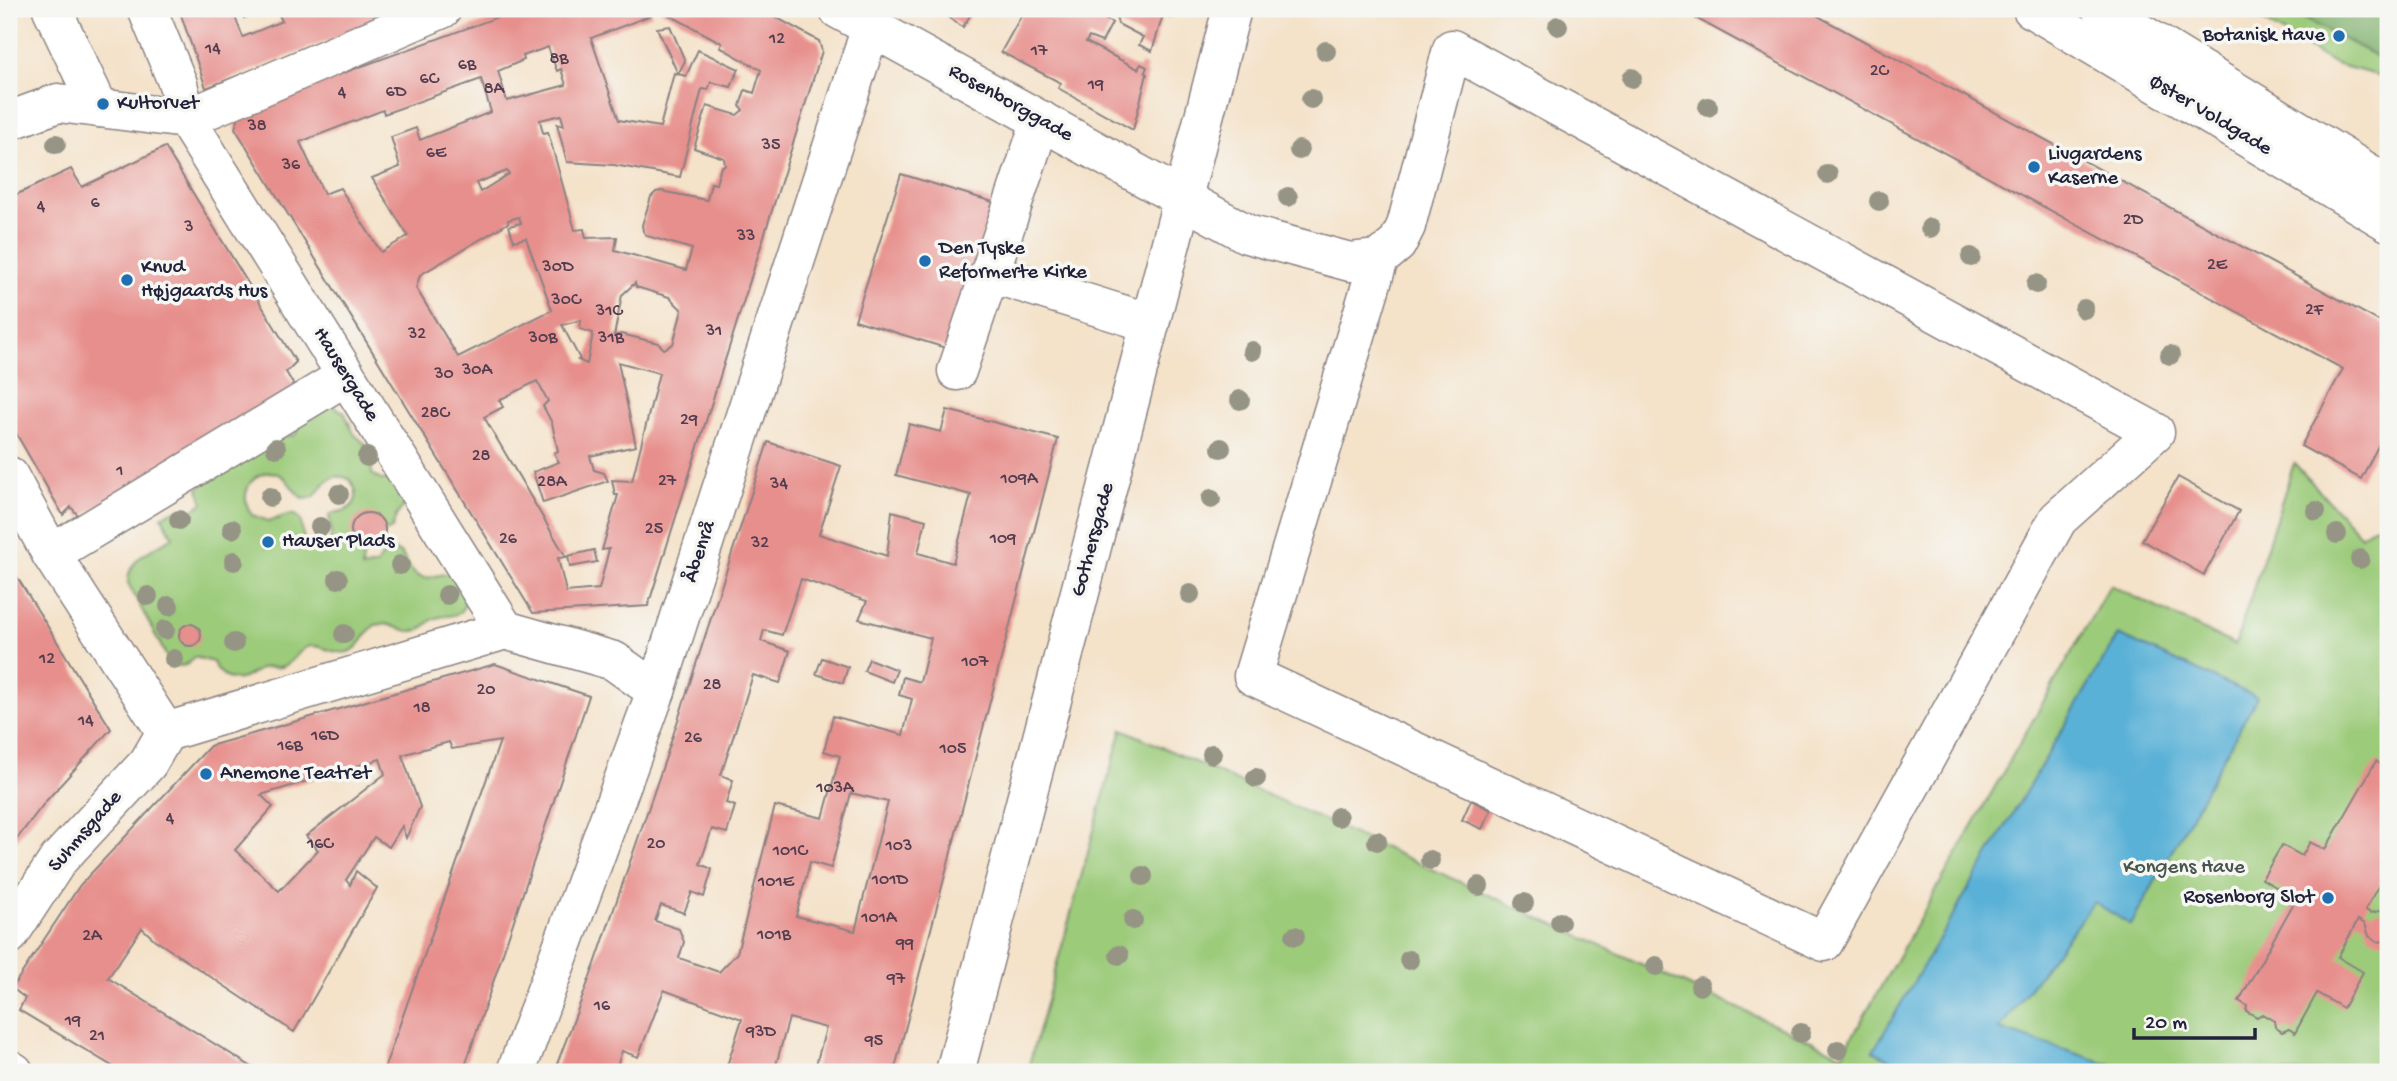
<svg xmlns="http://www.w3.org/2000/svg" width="2397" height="1081" font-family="'Gochi Hand',sans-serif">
<rect width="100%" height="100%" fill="#f6f6f2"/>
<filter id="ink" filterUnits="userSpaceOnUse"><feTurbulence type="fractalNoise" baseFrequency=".0143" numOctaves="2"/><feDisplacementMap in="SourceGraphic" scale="14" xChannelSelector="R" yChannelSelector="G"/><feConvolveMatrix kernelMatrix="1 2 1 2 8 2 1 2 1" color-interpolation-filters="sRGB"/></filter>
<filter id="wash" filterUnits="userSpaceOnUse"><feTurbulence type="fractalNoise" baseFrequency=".00686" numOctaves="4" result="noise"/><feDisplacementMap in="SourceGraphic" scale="28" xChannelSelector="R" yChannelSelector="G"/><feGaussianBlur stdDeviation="1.57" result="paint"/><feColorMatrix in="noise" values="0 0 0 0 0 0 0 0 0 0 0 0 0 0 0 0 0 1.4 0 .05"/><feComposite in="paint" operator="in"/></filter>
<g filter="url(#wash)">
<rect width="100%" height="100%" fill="#f4e2c9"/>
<g fill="#9ccb7a" stroke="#5f765a" stroke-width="2" fill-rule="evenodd">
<path d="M 2243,9 L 2388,9 L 2388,78 L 2335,64 Z"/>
<path d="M 329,404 L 344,412 L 354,434 L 372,450 L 372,474 L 381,480 L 391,479 L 406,503 L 396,516 L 392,529 L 385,532 C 381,542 375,547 364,546 L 362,568 L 376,565 L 386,551 C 406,547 403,563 414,573 C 425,584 438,572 452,574 L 467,597 C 461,624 446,611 432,620 C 425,625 422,631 413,631 C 399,632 391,621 375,625 C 365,632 361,649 348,652 C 334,656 317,641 305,648 C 297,653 293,662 284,666 C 277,669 269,666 262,668 C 249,674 243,683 227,678 L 216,669 L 213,662 L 194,657 C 188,667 180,668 170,663 L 128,583 C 127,558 154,549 173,537 L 162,517 C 170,512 178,506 188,512 L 203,503 L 198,488 L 282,434 C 295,439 299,434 301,420 ZM 270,472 C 292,475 289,492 305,499 L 314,497 C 324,483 331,471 349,479 C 358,489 360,503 346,510 C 340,513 335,511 329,515 C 331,530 338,553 310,544 L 303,537 L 301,521 C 292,507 281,520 268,521 L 252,515 C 239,496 248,475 270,472 Z"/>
<path d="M 2294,463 L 2361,536 L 2372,527 L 2388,524 L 2388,1072 L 1027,1072 L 1122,729 L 1842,1055 L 2110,585 L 2235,645 Z"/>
</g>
<path fill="#7daf6a" stroke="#506852" stroke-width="2" d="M 2285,9 L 2388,9 L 2388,60 L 2378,57 Z"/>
<path fill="#5ab1d7" stroke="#3e6a89" stroke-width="2" d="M 2118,635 L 2257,697 L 2131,925 L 2094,902 L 1999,1029 L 2134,1072 L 1915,1072 L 1873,1051 Z"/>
<g id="blocks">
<g fill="#e78f8c" fill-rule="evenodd">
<path d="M 179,9 L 264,9 L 244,18 L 242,14 L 235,17 L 243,37 L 282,21 L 279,15 L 298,9 L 389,9 L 392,16 L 206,88 Z"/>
<path d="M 520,9 L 649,9 L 652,15 L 591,38 L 619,120 L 660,127 L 674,73 L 686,76 L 698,50 L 739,69 L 731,87 L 711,82 L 708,90 L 702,89 L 680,177 L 614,165 L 567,162 L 557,124 L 564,126 L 561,115 L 540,120 L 543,133 L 548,132 L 575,230 L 584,229 L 586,238 L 617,237 L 615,250 L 686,270 L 692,249 L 647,236 L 643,231 L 642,225 L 651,197 L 656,192 L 661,191 L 707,200 L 711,183 L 716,184 L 721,167 L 725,165 L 724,158 L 694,148 L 707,106 L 737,115 L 743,110 L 740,106 L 745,90 L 754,93 L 761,70 L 720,47 L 722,43 L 658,9 L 761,9 L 819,41 L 822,51 L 648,606 L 533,613 L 235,128 L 241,110 ZM 548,47 L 557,71 L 561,69 L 566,85 L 507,101 L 498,71 L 524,60 L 523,56 ZM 481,79 L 491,112 L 420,140 L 416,128 L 391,137 L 400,167 L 372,178 L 408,236 L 381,252 L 340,188 L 324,194 L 300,142 L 383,110 L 384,114 ZM 507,171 L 509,174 L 480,192 L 476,183 ZM 519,217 L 521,223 L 509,226 L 514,241 L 526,238 L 552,310 L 458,357 L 416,288 L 420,275 L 508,223 L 508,220 ZM 635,283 L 636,287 L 669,297 L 682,310 L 673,344 L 664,349 L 658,343 L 621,334 L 614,336 L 622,295 ZM 581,320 L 580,329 L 593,333 L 587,364 L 578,360 L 580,359 L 562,325 ZM 618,362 L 659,373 L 632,481 L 612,480 L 615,495 L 618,495 L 602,550 L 609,549 L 599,589 L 566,592 L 558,558 L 566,557 L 484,417 L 503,407 L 499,400 L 537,381 L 548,401 L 543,406 L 552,423 L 558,451 L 554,453 L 559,462 L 533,472 L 543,503 L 608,481 L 604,473 L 594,470 L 590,456 L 636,446 Z"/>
<path d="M 955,9 L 974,9 L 963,27 L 949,18 Z"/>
<path d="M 1025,9 L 1173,9 L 1170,18 L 1163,15 L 1152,51 L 1139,45 L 1143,37 L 1118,24 L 1116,16 L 1104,10 L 1100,16 L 1112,23 L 1102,42 L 1089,37 L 1086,42 L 1138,69 L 1141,64 L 1147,67 L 1145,72 L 1147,74 L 1133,130 L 1058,88 L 1061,83 L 1001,52 Z"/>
<path d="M 1679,9 L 1805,9 L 2388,326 L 2388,427 L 2361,479 L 2301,446 L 2343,369 Z"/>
<path d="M 670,26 L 685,61 L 678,74 L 657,28 Z"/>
<path d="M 165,147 L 296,362 L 286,372 L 296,389 L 80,518 L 71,507 L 63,515 L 9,421 L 9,198 L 71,169 L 82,187 Z"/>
<path d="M 901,174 L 993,202 L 949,349 L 855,320 Z"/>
<path d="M 947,410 L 1058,439 L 894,1072 L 814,1072 L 826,1028 L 789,1018 L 774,1072 L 725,1072 L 742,1019 L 664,990 L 638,1057 L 622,1051 L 615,1072 L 554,1072 L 595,964 L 666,757 L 768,442 L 841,466 L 819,534 L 887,556 L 892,511 L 926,520 L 918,553 L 953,563 L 971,495 L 896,475 L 909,424 L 941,432 ZM 801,579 L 867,601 L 859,619 L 931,638 L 920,682 L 903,677 L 899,695 L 912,699 L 903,735 L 833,716 L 824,751 L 840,756 L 823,818 L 775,806 L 737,953 L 719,972 L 679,958 L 684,942 L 679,929 L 655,921 L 661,905 L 684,913 L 692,892 L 704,897 L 712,869 L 700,864 L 712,829 L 727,833 L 735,806 L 726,803 L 733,780 L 721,775 L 753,675 L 780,683 L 790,651 L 761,641 L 764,630 L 782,635 ZM 851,793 L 888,802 L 855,931 L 796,916 L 810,862 L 831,868 Z"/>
<path d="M 2178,477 L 2239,511 L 2204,575 L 2142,540 Z"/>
<circle cx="368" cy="530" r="17"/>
<path d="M 594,550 L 597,562 L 570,567 L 568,556 Z"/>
<path d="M 9,564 L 111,729 L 46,801 L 9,849 Z"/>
<circle cx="190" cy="635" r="11"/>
<path d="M 822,658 L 848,667 L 843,683 L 816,674 Z"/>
<path d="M 869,659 L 897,670 L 892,682 L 864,671 Z"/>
<path d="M 495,664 L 589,696 L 463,1072 L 383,1072 L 500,741 L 452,749 L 449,742 L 402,755 L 420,807 L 406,838 L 402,826 L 389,847 L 374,837 L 346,880 L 350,885 L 356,871 L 377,888 L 294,1032 L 155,940 L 142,928 L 108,978 L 260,1072 L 122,1072 L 19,1010 L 25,998 L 12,988 L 80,885 L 210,746 ZM 380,759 L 385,774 L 306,836 L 318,850 L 279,891 L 235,850 L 273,807 L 261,795 Z"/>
<path d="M 2376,761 L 2382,765 L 2388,764 L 2388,869 L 2365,910 L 2371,913 L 2383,910 L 2388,913 L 2388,940 L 2379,942 L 2369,936 L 2365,924 L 2358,920 L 2338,957 L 2363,972 L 2343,1008 L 2317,993 L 2295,1033 L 2289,1029 L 2282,1032 L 2275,1027 L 2274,1021 L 2262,1014 L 2257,1017 L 2246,1011 L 2247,1006 L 2239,1001 L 2296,899 L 2293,902 L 2283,896 L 2283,891 L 2262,879 L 2282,845 L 2302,856 L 2310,842 L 2325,850 Z"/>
<path d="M 1471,800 L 1491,810 L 1482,829 L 1462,820 Z"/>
</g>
</g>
</g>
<g filter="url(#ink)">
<use href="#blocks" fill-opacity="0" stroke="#8b8282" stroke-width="2"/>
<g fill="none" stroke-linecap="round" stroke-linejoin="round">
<defs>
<g id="minor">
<path d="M 52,9 L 99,108 L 186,119"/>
<path d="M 147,9 L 178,84 L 186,119 L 505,630"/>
<path d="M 838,9 L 1247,234 L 1350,262 L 1379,259 L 1397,244 L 1406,226 L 1452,49 L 2155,432 L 2058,519 L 1824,942 L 1253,676 L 1379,259"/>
<path d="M 2032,9 L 2388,222"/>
<path d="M 2101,9 L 2388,185"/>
<path d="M 186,119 L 442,9"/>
<path d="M 9,121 L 58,103 L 99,108"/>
<path d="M 990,273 L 1150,323"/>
<path d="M 957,371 L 1041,120"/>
<path d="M 346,376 L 51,554 L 166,732 L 505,630 L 614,661 L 656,691"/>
<path d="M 9,476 L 51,554"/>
<path d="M 9,935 L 58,860 L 148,763 L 166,732"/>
<path d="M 9,1069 L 14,1072"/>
<path d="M 516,1072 L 656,691 L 871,27"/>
<path d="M 955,1072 L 1232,9"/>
</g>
</defs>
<use href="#minor" stroke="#8b8282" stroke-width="41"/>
<use href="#minor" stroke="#fff" stroke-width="38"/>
</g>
<g fill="#959485">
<circle cx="1558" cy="26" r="10"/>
<circle cx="1326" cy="51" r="10"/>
<circle cx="1632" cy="78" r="10"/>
<circle cx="1311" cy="99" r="10"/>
<circle cx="1708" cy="107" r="10"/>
<circle cx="56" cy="144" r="10"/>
<circle cx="1299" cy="150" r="10"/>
<circle cx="1828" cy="174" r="10"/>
<circle cx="1288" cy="197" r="10"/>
<circle cx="1879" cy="201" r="10"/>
<circle cx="1930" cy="228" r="10"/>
<circle cx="1971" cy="257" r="10"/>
<circle cx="2036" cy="284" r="10"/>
<circle cx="2084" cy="309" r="10"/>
<circle cx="1252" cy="351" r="10"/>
<circle cx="2170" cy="355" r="10"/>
<circle cx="1240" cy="400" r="10"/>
<circle cx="276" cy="448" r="10"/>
<circle cx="1221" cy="448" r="10"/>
<circle cx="367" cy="457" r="10"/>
<circle cx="339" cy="494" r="10"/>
<circle cx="270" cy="497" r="10"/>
<circle cx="1211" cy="499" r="10"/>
<circle cx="2316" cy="511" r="10"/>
<circle cx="179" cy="520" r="10"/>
<circle cx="320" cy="527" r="10"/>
<circle cx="232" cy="529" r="10"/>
<circle cx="2337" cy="534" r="10"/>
<circle cx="2360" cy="559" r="10"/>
<circle cx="234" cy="561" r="10"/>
<circle cx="400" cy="565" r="10"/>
<circle cx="338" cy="579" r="10"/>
<circle cx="1190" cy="594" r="10"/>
<circle cx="447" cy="595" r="10"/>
<circle cx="148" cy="596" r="10"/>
<circle cx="169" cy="606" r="10"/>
<circle cx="165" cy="630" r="10"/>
<circle cx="344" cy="634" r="10"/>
<circle cx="234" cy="643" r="10"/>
<circle cx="174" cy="659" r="10"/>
<circle cx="1212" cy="754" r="10"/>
<circle cx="1256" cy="778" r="10"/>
<circle cx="1338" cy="817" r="10"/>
<circle cx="1377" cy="841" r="10"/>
<circle cx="1430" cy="860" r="10"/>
<circle cx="1143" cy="876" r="10"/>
<circle cx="1479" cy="886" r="10"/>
<circle cx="1524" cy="903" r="10"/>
<circle cx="1133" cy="920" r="10"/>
<circle cx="1560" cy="922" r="10"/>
<circle cx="1295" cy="936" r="10"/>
<circle cx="1119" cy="955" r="10"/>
<circle cx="1409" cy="960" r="10"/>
<circle cx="1656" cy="966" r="10"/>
<circle cx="1700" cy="986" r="10"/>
<circle cx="1801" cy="1033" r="10"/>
<circle cx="1838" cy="1050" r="10"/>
</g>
</g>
<g fill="#1f6fb2" stroke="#f6f6f2" stroke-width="2.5">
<circle cx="2339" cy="36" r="7"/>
<circle cx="103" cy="104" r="7"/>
<circle cx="2034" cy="167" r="7"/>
<circle cx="925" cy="261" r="7"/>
<circle cx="127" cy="280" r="7"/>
<circle cx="268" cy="542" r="7"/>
<circle cx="206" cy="774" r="7"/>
<circle cx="2328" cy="898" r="7"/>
</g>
<g text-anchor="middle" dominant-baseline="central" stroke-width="7" stroke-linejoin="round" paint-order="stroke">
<g font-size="18" fill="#533d4f">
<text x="777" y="39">12</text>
<text x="213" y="49">14</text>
<text x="1039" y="51">17</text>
<text x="559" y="59">8B</text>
<text x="467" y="65">6B</text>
<text x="1879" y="71">2C</text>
<text x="429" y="79">6C</text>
<text x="1096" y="85">19</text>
<text x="494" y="89">8A</text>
<text x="396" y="92">6D</text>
<text x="342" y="93">4</text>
<text x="257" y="126">38</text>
<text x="771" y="145">35</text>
<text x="436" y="153">6E</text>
<text x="291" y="165">36</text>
<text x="95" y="203">6</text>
<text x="41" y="207">4</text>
<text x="2133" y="220">2D</text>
<text x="189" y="227">3</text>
<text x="746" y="236">33</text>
<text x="2217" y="265">2E</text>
<text x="558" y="267">30D</text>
<text x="566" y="300">30C</text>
<text x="2314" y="310">2F</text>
<text x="609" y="311">31C</text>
<text x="714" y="331">31</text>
<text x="417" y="334">32</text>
<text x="543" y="338">30B</text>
<text x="611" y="338">31B</text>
<text x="477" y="370">30A</text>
<text x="444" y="374">30</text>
<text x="435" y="413">28C</text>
<text x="689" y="420">29</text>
<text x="481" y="456">28</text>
<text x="120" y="471">1</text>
<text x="1019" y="479">109A</text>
<text x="667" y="481">27</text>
<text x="552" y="482">28A</text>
<text x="779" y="484">34</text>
<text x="654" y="529">25</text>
<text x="508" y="539">26</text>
<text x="1003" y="539">109</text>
<text x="760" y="543">32</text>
<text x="47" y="659">12</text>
<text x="975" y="662">107</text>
<text x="712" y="685">28</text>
<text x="486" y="690">20</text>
<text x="422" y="708">18</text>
<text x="86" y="721">14</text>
<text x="325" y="736">16D</text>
<text x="693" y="738">26</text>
<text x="290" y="746">16B</text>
<text x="953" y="749">105</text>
<text x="835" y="788">103A</text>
<text x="170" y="819">4</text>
<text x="320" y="844">16C</text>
<text x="656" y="844">20</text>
<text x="899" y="846">103</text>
<text x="790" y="851">101C</text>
<text x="890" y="880">101D</text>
<text x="776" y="882">101E</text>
<text x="879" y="918">101A</text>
<text x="774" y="935">101B</text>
<text x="92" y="936">2A</text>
<text x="905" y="944">99</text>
<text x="896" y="979">97</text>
<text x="602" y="1006">16</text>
<text x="73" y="1021">19</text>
<text x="761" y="1032">93D</text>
<text x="97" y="1036">21</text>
<text x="874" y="1041">95</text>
</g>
<g font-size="21" fill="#22223b" stroke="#f6f6f2" text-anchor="start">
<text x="2325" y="36" text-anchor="end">Botanisk Have</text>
<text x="117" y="104">Kultorvet</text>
<text x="2048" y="155">Livgardens<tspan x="2048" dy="24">Kaserne</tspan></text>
<text x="939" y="249">Den Tyske<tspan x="939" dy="24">Reformerte Kirke</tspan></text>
<text x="141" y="268">Knud<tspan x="141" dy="24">Højgaards Hus</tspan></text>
<text x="282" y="542">Hauser Plads</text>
<text x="220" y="774">Anemone Teatret</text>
<text x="2314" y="898" text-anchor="end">Rosenborg Slot</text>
</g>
<g font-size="21" fill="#22223b" stroke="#f6f6f2">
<text transform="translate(1010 104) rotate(29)">Rosenborggade</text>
<text transform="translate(2210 116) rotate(31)">Øster Voldgade</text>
<text transform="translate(345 375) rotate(58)">Hausergade</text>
<text transform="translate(1094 540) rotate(-75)">Gothersgade</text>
<text transform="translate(701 552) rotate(-72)">Åbenrå</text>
<text transform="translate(86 832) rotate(-49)">Suhmsgade</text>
</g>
<g font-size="21" fill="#47554e" stroke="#f6f6f2">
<text x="2184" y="868">Kongens Have</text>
</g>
</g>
<rect width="2397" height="1081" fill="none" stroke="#f6f6f2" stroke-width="35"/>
<path d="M2134 1028v10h121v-10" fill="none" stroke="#22223b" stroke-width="3.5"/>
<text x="2145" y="1028" font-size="21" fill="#22223b" stroke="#f6f6f2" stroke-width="5" paint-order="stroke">20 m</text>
</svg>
